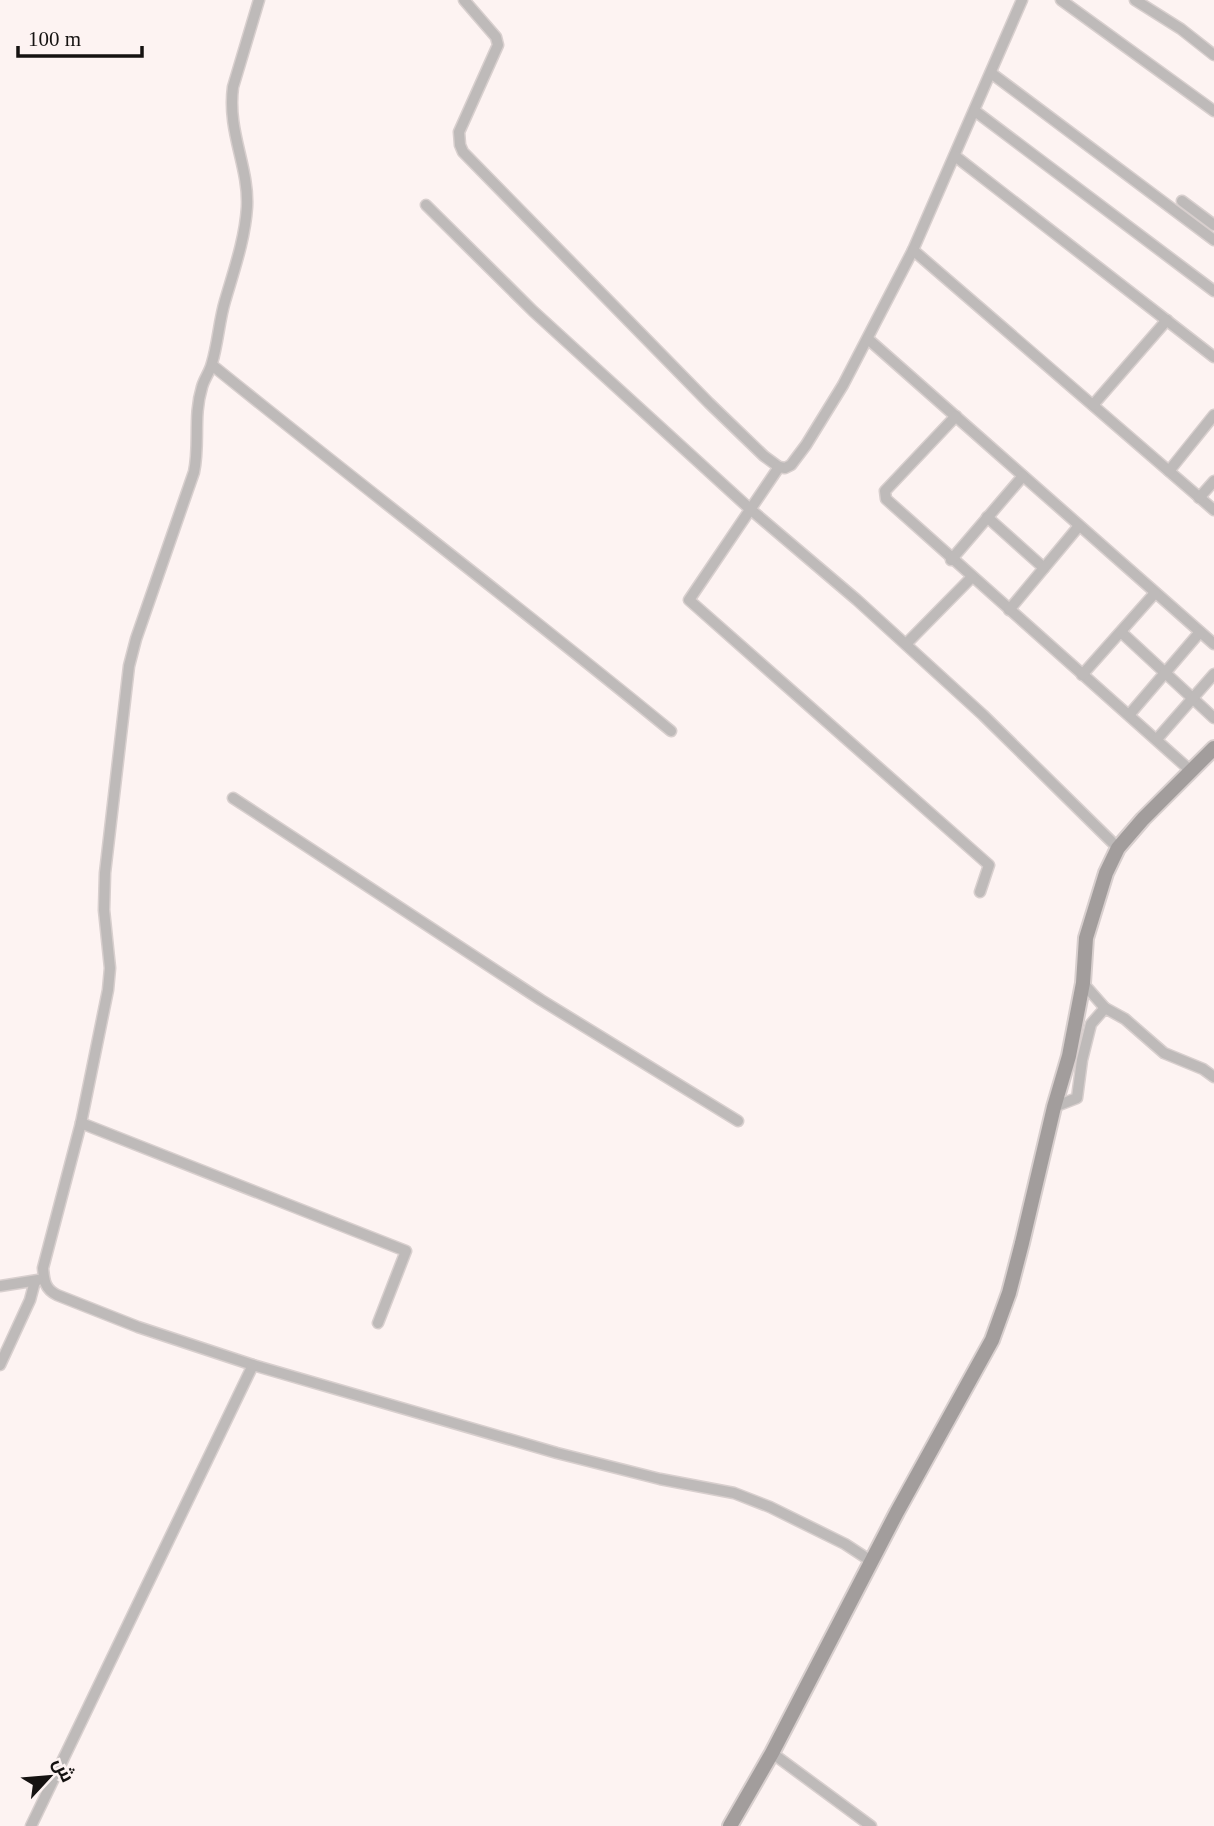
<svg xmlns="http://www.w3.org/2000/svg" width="1214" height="1826" font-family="'Times New Roman',Cairo,serif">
<rect width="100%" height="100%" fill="#fdf3f2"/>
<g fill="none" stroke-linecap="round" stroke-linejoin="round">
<defs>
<g id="street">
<path d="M 259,0 L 233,87 C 227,132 249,166 247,207 C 245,239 234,270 225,301 C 219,321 218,343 212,363 C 210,372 204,379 202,387 C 193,416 200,444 194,472 L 136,639 L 129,666 L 105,873 L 104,910 L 110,968 L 108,990 L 81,1123 L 43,1268 C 44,1281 45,1289 57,1295 L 138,1327 L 253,1365 L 557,1453 L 660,1479 L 734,1493 L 770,1507 L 845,1544 L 871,1561"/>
<path d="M 464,0 L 496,37 L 498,45 L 459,132 L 460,145 L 463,152 L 709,403 L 764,456 L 779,467 L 785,468 L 791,465 L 806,445 L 843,385 L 913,250 L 1022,0"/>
<path d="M 1061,0 L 1214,111"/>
<path d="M 1135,0 L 1181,29 L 1214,55"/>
<path d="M 991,73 L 1214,240"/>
<path d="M 975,111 L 1214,291"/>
<path d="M 955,156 L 1214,357"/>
<path d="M 1182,201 L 1214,225"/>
<path d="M 426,205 L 533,311 L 750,509 L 857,600 L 983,715 L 1118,848"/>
<path d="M 913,250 L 1214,510"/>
<path d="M 868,339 L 1214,644"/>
<path d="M 212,365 C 364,488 520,607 671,731"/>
<path d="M 1093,405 L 1167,320"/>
<path d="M 956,416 L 885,491 L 886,499 L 1191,771"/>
<path d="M 779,467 L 689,600 L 989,865 L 980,892"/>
<path d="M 1169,471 L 1214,415"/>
<path d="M 1199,498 L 1214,481"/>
<path d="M 987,517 L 1044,568"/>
<path d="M 951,560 L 1023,476"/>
<path d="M 1009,610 L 1079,526"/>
<path d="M 1121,632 L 1214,718"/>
<path d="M 906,644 L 972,577"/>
<path d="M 1082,675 L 1155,593"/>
<path d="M 1129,715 L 1200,632"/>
<path d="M 1157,739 L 1214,674"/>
<path d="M 233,798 L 541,1000 L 738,1121"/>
<path d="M 1083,983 L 1105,1008"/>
<path d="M 1054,1107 L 1077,1098 L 1082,1060 L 1091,1024 L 1105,1008 L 1125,1019 L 1164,1053 L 1203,1069 L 1214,1077"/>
<path d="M 81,1123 L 406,1251 L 378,1323"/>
<path d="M 0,1286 L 38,1280"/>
<path d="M 0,1365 L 30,1300 L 35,1281"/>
<path d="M 772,1753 L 871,1826"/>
<path d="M 31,1826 L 253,1365"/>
</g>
<path id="secondary" d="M 730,1826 L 772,1753 L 897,1512 L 992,1340 L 1009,1293 L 1022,1243 L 1054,1107 L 1069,1056 L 1083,983 L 1086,938 L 1106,873 L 1118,848 L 1143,819 L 1214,748"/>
</defs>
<use href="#street" stroke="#d8cfce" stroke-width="13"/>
<use href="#secondary" stroke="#d8cfce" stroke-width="18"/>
<use href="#street" stroke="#bebab9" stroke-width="10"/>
<use href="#secondary" stroke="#a29d9c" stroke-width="14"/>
</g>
<g transform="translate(49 1777) rotate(64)" stroke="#fdf3f2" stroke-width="5" paint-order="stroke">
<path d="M0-5L12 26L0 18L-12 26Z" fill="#151211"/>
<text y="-10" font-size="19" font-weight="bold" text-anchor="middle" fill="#151211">ش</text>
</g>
<path d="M18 46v10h124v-10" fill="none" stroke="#151211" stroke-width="3.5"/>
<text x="28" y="46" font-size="21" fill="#151211" stroke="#fdf3f2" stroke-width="5" paint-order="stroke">100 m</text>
</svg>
